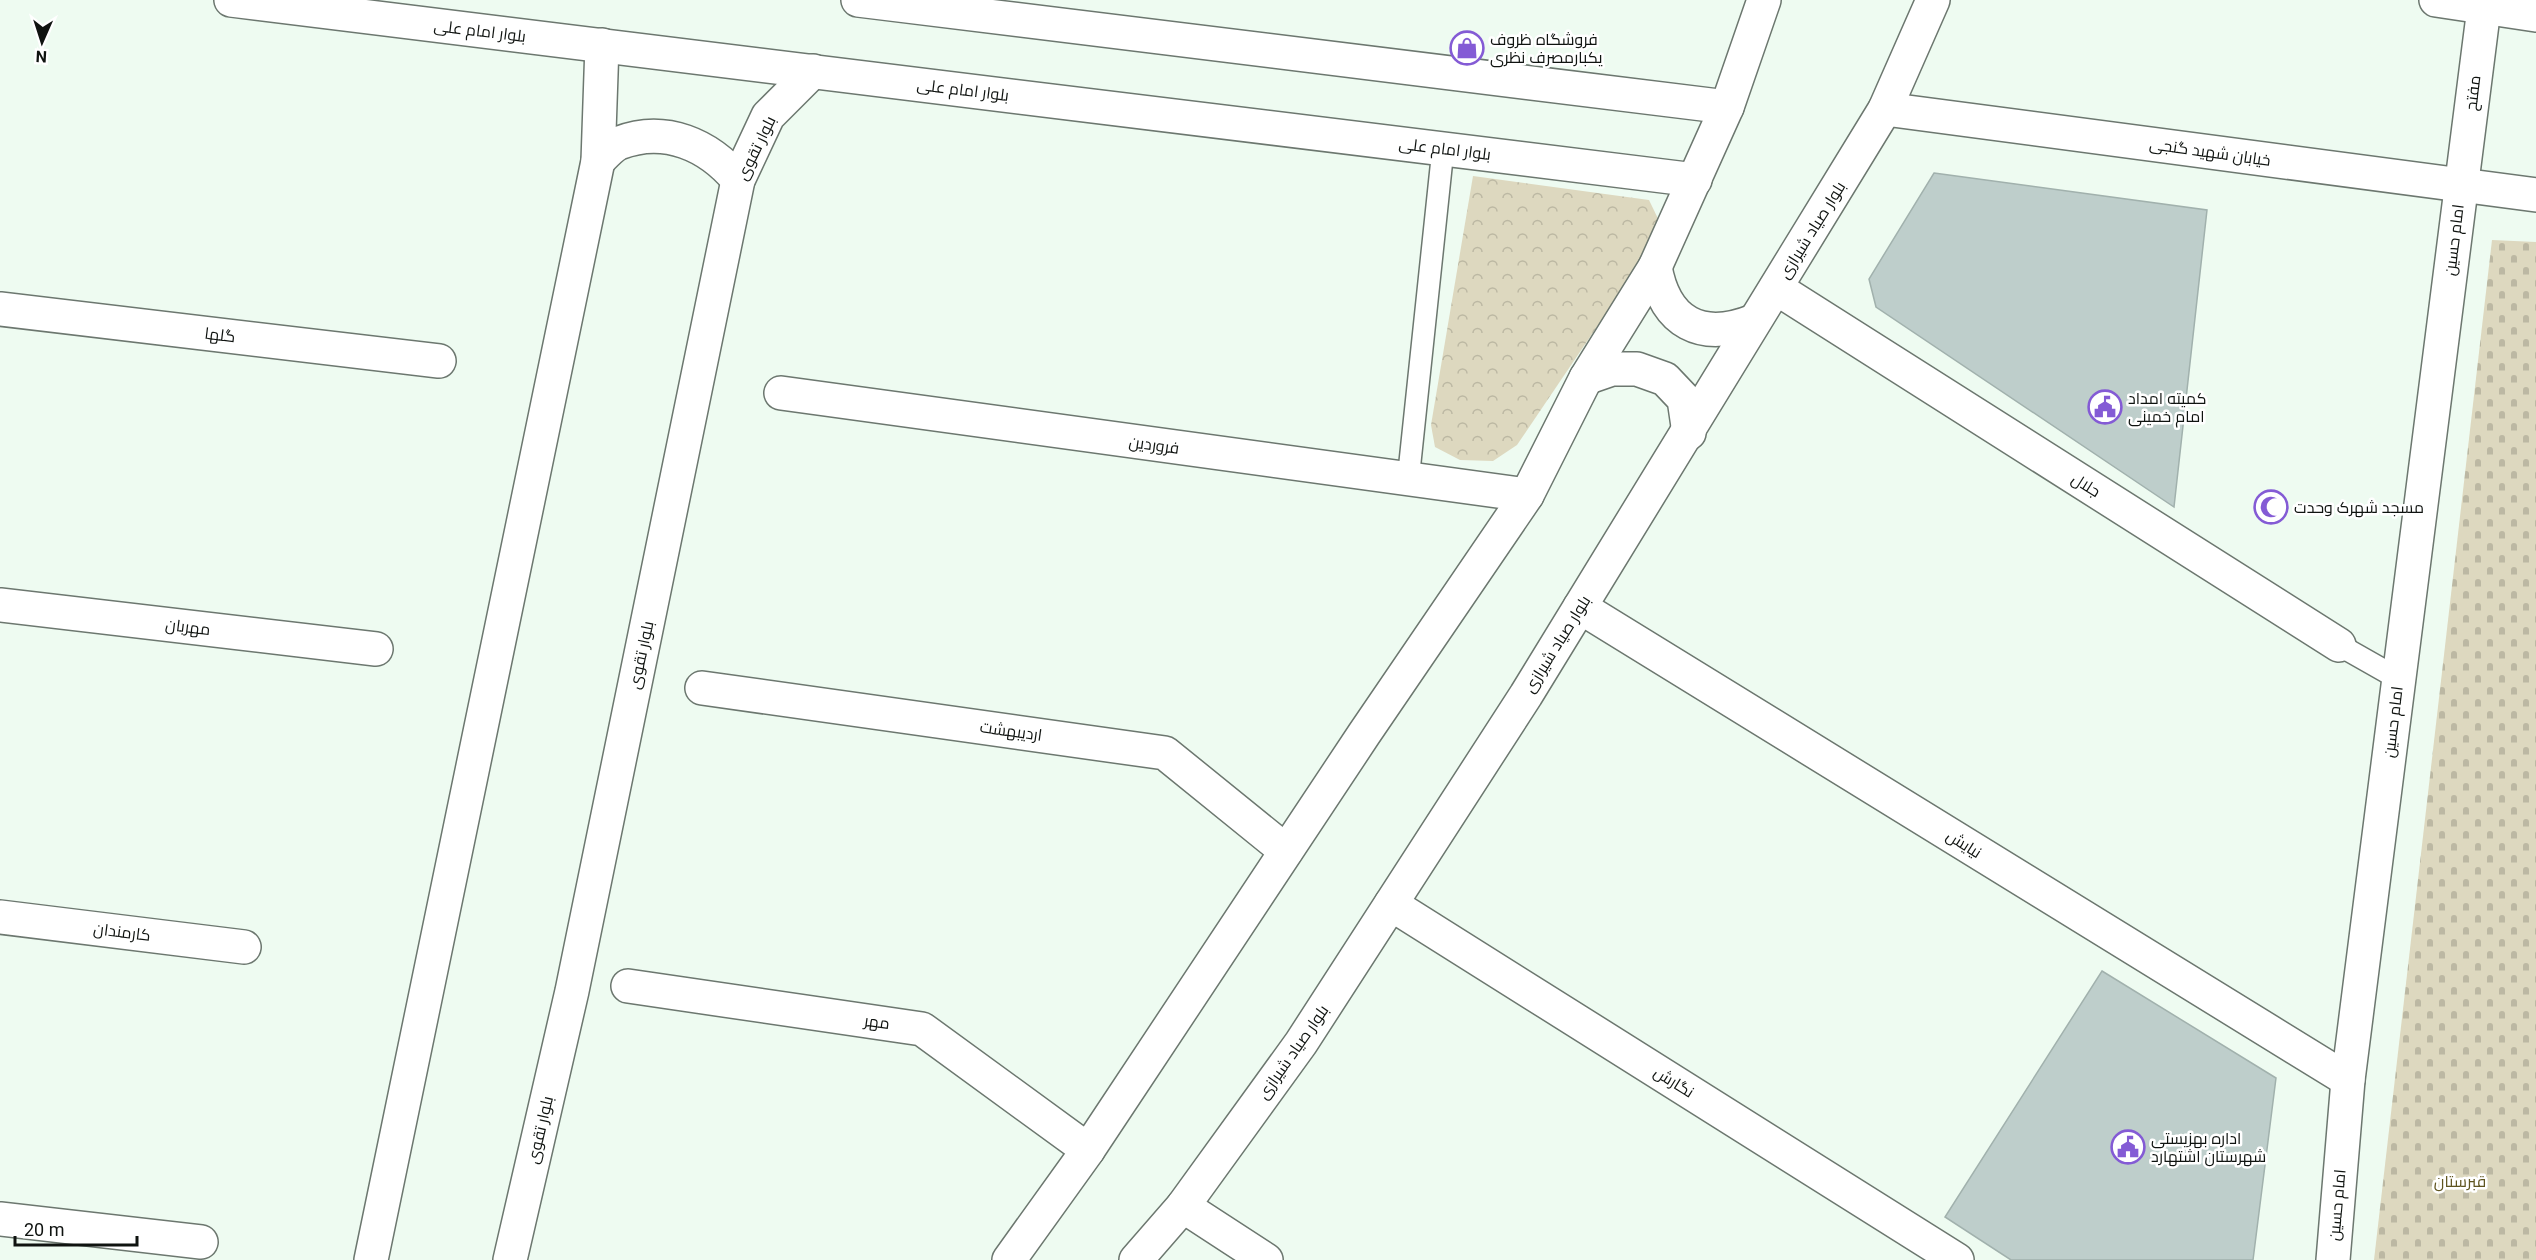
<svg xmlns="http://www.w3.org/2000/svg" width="2536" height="1260" font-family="Roboto,Cairo,sans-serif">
<defs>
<pattern id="forest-crowns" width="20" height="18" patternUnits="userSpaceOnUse" patternTransform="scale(1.5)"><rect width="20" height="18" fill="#ddd8bf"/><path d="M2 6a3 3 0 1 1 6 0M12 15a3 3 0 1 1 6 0" fill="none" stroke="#bcb8a3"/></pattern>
<pattern id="cemetery-stones" width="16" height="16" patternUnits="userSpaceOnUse" patternTransform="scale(1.5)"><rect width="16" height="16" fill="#ddd8bf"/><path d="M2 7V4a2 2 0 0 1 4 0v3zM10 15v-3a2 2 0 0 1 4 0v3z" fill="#bcb8a3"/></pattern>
</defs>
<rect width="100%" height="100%" fill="#eefbf1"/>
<path fill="url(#forest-crowns)" d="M 1473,176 L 1649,200 L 1663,229 L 1517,445 L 1493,461 L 1460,460 L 1435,447 L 1431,425 Z"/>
<path fill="url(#cemetery-stones)" d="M 2492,240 L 2536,242 L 2536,1260 L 2374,1260 Z"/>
<g fill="#bececb" stroke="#a1b1ad" stroke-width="1.5">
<path d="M 1934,173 L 2207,210 L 2174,507 L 1876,307 L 1869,279 Z"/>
<path d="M 2102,971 L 2276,1078 L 2253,1260 L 2011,1260 L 1945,1217 Z"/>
</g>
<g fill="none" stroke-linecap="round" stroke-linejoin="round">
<defs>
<g id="service">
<path d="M 1408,481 L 1443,149"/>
<path d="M 2339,645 L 2399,679"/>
</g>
<g id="minor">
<path d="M 2436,0 L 2536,15"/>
<path d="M 1885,109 L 2536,195"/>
<path d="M 598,161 C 604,155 612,146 619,143 C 665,125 709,145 738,180"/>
<path d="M 1776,288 L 2339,645"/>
<path d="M 0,309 L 439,361"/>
<path d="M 781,393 L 1527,495"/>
<path d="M 0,605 L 376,649"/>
<path d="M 1580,607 L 2348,1080"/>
<path d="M 702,688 L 1165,753 L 1286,851"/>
<path d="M 1391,904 L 1957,1260"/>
<path d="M 0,917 L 244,947"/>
<path d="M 628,986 L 922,1029 L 1088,1150"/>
<path d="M 1183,1206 L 1266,1260"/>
<path d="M 0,1219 L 201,1242"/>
<path d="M 371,1260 L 598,161 L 602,45"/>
<path d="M 510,1260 L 572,991 L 738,180 L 768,116 L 813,71"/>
<path d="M 2333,1260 L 2348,1080 L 2485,0"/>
</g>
<g id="tertiary">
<path d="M 231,0 L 1695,180"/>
<path d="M 858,0 L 1727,107"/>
<path d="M 1655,267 C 1665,323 1701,342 1754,321"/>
<path d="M 1586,378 L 1612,369 L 1637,369 L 1665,379 L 1684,399 L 1689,433"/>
<path d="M 1009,1260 L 1088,1150 L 1364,734 L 1527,495 L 1586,378 L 1655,267 L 1727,107 L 1764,0"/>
<path d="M 1136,1260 L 1183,1206 L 1301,1043 L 1526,695 L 1885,109 L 1933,0"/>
</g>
</defs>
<use href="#service" stroke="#6c776f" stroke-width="24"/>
<use href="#minor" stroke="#6c776f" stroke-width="36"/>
<use href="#tertiary" stroke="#6c776f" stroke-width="36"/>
<use href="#service" stroke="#fff" stroke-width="21"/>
<use href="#minor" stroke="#fff" stroke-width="33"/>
<use href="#tertiary" stroke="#fff" stroke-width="33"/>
</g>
<defs>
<symbol id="shop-ring" viewBox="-11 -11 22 22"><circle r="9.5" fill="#fff" stroke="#845bd5" stroke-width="1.5"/><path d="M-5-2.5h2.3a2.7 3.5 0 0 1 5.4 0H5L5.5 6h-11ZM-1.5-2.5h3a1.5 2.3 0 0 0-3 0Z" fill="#845bd5"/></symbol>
<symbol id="civic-ring" viewBox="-11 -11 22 22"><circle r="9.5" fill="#fff" stroke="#845bd5" stroke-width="1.5"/><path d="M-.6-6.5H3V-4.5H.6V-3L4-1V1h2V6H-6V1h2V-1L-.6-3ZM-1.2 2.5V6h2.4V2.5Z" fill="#845bd5"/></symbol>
<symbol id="mosque-ring" viewBox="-11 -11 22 22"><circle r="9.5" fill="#fff" stroke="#845bd5" stroke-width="1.5"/><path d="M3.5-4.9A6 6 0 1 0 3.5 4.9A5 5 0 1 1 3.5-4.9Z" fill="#845bd5"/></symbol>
</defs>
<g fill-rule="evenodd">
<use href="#shop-ring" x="1448" y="29" width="38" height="38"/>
<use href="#civic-ring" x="2086" y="388" width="38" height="38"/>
<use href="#mosque-ring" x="2252" y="488" width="38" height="38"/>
<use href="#civic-ring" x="2109" y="1128" width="38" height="38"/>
</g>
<g text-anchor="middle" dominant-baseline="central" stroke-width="5" stroke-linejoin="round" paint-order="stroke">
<g font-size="16" fill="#0f1310" stroke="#fff">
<text transform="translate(480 31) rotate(7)">بلوار امام علی</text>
<text transform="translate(963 90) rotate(7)">بلوار امام علی</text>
<text transform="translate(2473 93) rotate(-83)">مفتح</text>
<text transform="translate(756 148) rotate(-64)">بلوار تقوی</text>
<text transform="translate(1445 149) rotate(7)">بلوار امام علی</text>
<text transform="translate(2210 152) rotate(8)">خیابان شهید گنجی</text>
<text transform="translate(1812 230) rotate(-58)">بلوار صیاد شیرازی</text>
<text transform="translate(2454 240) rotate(-83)">امام حسین</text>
<text transform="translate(220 335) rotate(7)">گلها</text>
<text transform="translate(1154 445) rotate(8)">فروردین</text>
<text transform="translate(2086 485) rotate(32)">جلال</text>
<text transform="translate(188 627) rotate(7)">مهربان</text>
<text transform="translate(1557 644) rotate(-58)">بلوار صیاد شیرازی</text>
<text transform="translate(641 655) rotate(-78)">بلوار تقوی</text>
<text transform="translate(2393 722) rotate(-83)">امام حسین</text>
<text transform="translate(1011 731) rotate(8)">اردیبهشت</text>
<text transform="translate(1964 844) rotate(32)">نیایش</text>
<text transform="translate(122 932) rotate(7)">کارمندان</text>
<text transform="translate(877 1022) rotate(8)">مهر</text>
<text transform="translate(1293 1052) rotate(-55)">بلوار صیاد شیرازی</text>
<text transform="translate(1674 1082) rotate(32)">نگارش</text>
<text transform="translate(540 1130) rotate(-77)">بلوار تقوی</text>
<text transform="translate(2337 1205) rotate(-85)">امام حسین</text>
</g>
<g font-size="16" fill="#0f1310" stroke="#fff" text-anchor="start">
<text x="1490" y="39">فروشگاه ظروف<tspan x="1490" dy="18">یکبارمصرف نظری</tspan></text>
<text x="2128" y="398">کمیته امداد<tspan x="2128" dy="18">امام خمینی</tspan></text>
<text x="2294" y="507">مسجد شهرک وحدت</text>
<text x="2151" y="1138">اداره بهزیستی<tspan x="2151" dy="18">شهرستان اشتهارد</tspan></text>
</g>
<g font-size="16" fill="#5f541f" stroke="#fff">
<text x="2460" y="1181">قبرستان</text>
</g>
</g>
<g transform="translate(42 42) rotate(183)" stroke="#ffffff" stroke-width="4.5" paint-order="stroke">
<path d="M0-4.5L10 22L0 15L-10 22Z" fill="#0f1310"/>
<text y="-9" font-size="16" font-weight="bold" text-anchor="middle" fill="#0f1310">N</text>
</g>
<path d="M15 1236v9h122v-9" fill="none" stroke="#0f1310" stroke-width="3"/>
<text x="24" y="1236" font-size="18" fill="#0f1310" stroke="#ffffff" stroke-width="4.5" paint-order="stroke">20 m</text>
</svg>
